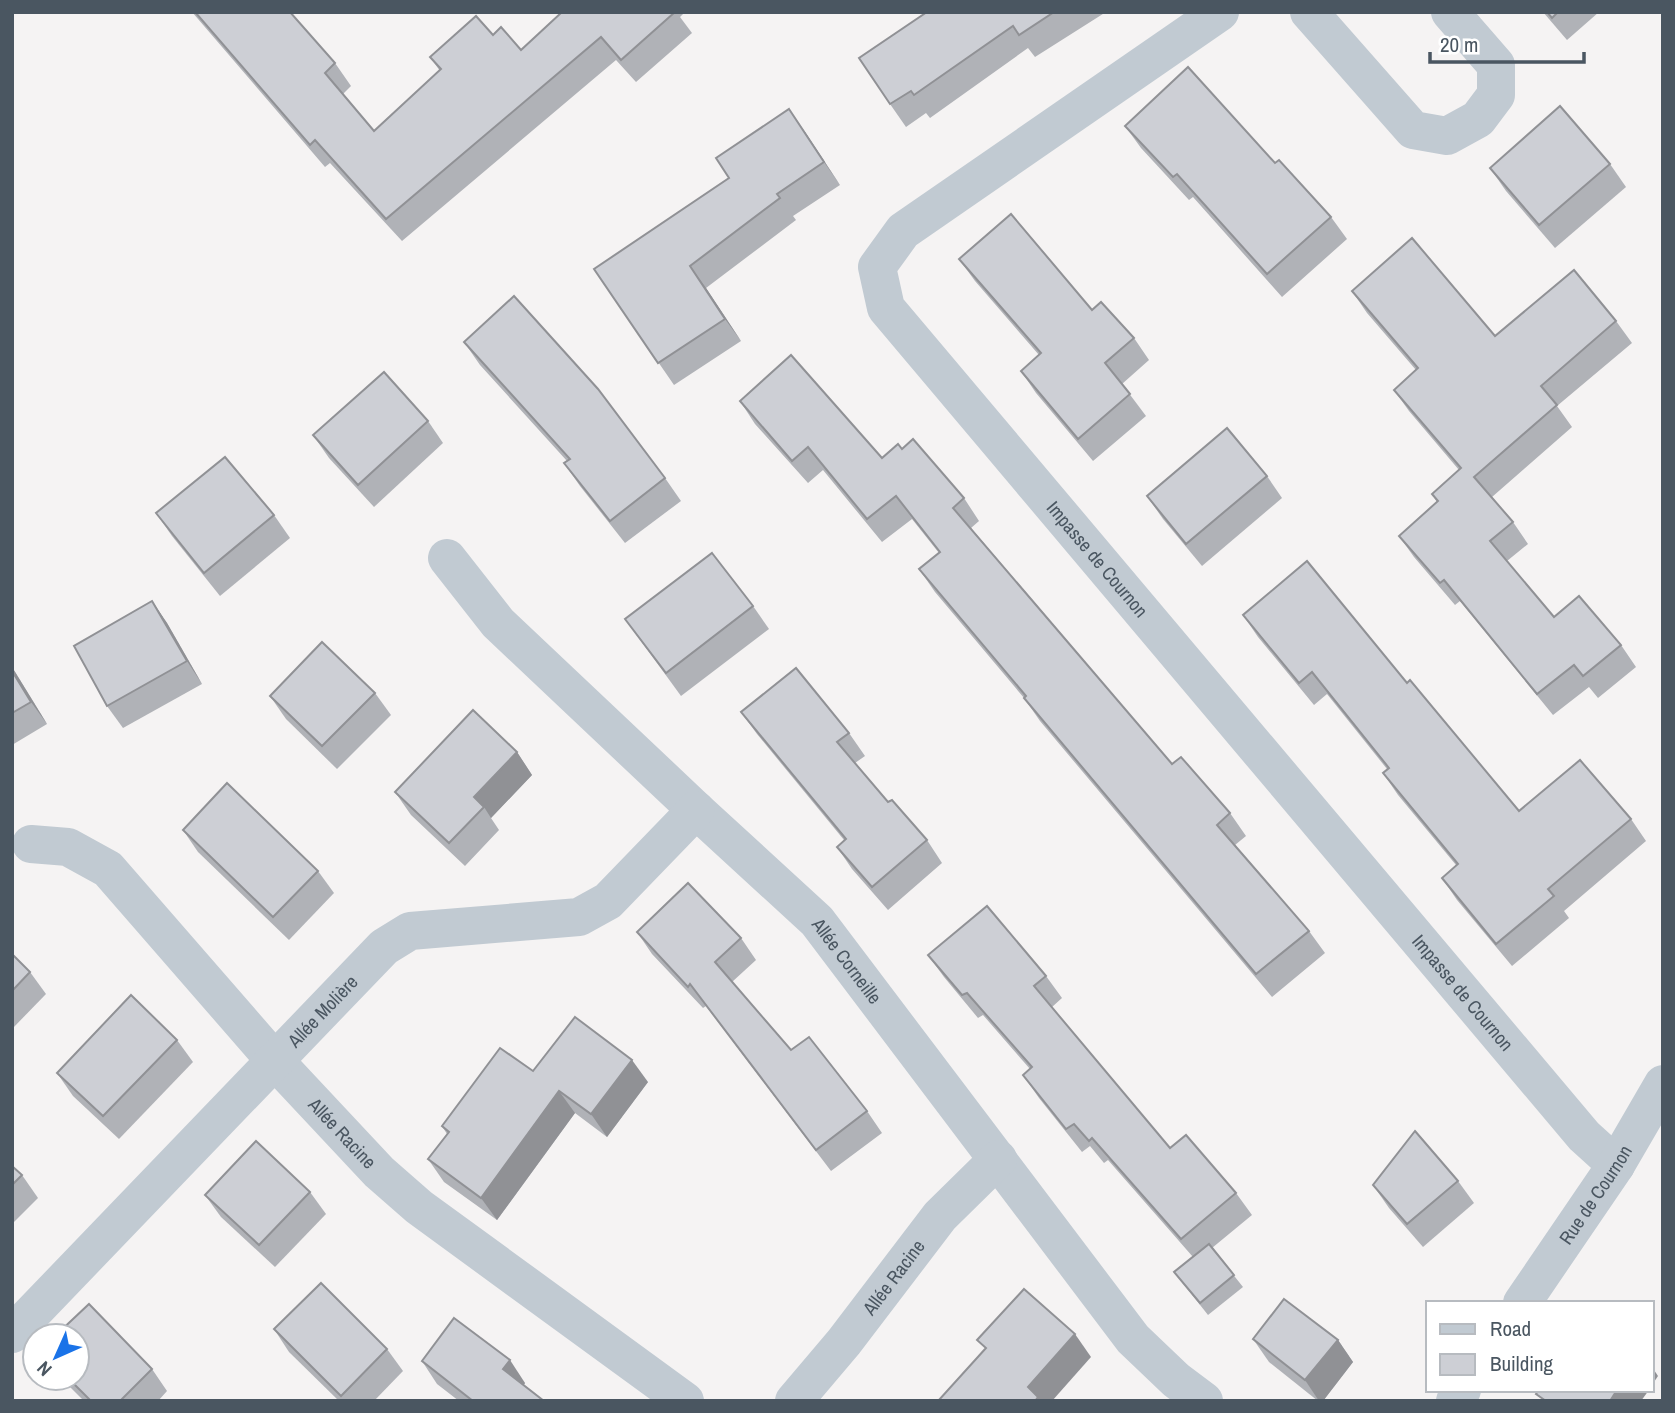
<svg xmlns="http://www.w3.org/2000/svg" width="1675" height="1413" font-family="'Archivo Narrow',sans-serif">
<rect width="100%" height="100%" fill="#f5f3f3"/>
<g fill="none" stroke-linecap="round" stroke-linejoin="round">
<g stroke="#c1cad2" stroke-width="38">
<path id="s1" d="M 1220,12 L 903,231 L 877,267 L 886,308 L 1584,1136 L 1616,1165"/>
<path d="M 1309,12 L 1413,130 L 1447,136 L 1478,119 L 1496,95 L 1496,65 L 1450,12"/>
<path id="s2" d="M 447,558 L 498,623 L 696,810 L 817,921 L 1133,1339 L 1176,1380 L 1204,1401"/>
<path id="s3" d="M 31,844 L 68,847 L 108,869 L 276,1062 L 379,1172 L 419,1207 L 685,1401"/>
<path id="s4" d="M 1522,1303 L 1616,1165 L 1663,1084"/>
<path id="s5" d="M 12,1334 L 384,947 L 410,931 L 579,917 L 608,901 L 696,810"/>
<path id="s6" d="M 794,1401 L 844,1342 L 940,1216 L 998,1159"/>
<path d="M 1455,1401 L 1462,1390"/>
</g>
</g>
<g fill="#b0b2b7">
<path d="M 192,12 L 290,12 L 335,63 L 351,86 L 343,94 L 374,131 L 440,71 L 430,57 L 493,35 L 521,50 L 562,12 L 685,12 L 680,17 L 692,33 L 636,82 L 616,60 L 402,241 L 330,163 L 325,167 Z"/>
<path d="M 927,12 L 1106,12 L 1035,57 L 1028,48 L 930,118 L 926,113 L 906,127 L 890,104 Z"/>
<path d="M 1543,12 L 1599,12 L 1567,40 Z"/>
<path d="M 1125,126 L 1275,163 L 1331,217 L 1347,239 L 1282,297 L 1193,197 L 1189,200 L 1141,148 Z"/>
<path d="M 805,132 L 840,185 L 793,216 L 796,220 L 706,288 L 741,341 L 674,385 L 594,269 Z"/>
<path d="M 1610,164 L 1626,187 L 1555,248 L 1506,191 L 1490,168 Z"/>
<path d="M 959,259 L 1092,310 L 1134,338 L 1149,360 L 1122,384 L 1146,416 L 1093,461 L 1036,393 L 1021,371 L 1039,355 L 975,281 Z"/>
<path d="M 1352,291 L 1495,336 L 1616,321 L 1632,343 L 1557,406 L 1572,427 L 1492,497 L 1513,522 L 1528,544 L 1507,561 L 1554,617 L 1621,645 L 1636,667 L 1598,698 L 1589,687 L 1553,715 L 1460,601 L 1455,605 L 1414,557 L 1399,536 L 1437,502 L 1432,494 L 1459,470 L 1409,411 L 1394,390 L 1416,370 L 1367,313 Z"/>
<path d="M 464,342 L 665,478 L 681,501 L 625,543 L 580,486 L 564,463 L 567,461 L 480,365 Z"/>
<path d="M 740,401 L 882,458 L 902,449 L 964,498 L 979,521 L 971,528 L 1172,764 L 1230,813 L 1246,836 L 1235,845 L 1309,931 L 1325,953 L 1272,997 L 1040,721 L 1024,698 L 935,592 L 919,569 L 939,553 L 912,519 L 882,542 L 823,470 L 808,483 L 755,424 Z"/>
<path d="M 428,421 L 443,443 L 374,507 L 329,458 L 313,435 Z"/>
<path d="M 1267,476 L 1282,498 L 1202,566 L 1163,519 L 1147,496 Z"/>
<path d="M 156,513 L 274,515 L 290,538 L 220,596 L 172,536 Z"/>
<path d="M 152,601 L 167,623 L 202,684 L 123,728 L 107,706 Z"/>
<path d="M 753,606 L 769,629 L 681,696 L 625,619 Z"/>
<path d="M 1243,615 L 1407,683 L 1519,811 L 1631,819 L 1646,841 L 1564,911 L 1569,918 L 1512,966 L 1457,900 L 1442,878 L 1456,865 L 1398,795 L 1383,773 L 1387,769 L 1327,694 L 1314,705 L 1258,637 Z"/>
<path d="M 12,667 L 47,724 L 12,745 Z"/>
<path d="M 375,693 L 391,715 L 337,769 L 286,719 L 270,696 Z"/>
<path d="M 741,712 L 849,733 L 865,756 L 855,763 L 888,802 L 927,840 L 942,863 L 888,910 L 852,869 L 837,847 L 844,840 L 757,734 Z"/>
<path d="M 517,752 L 532,775 L 491,818 L 499,830 L 465,866 L 411,815 L 395,792 Z"/>
<path d="M 183,830 L 318,871 L 334,893 L 289,940 L 198,852 Z"/>
<path d="M 637,932 L 741,938 L 756,960 L 732,982 L 791,1050 L 867,1111 L 882,1133 L 831,1171 L 706,1006 L 703,1008 L 652,954 Z"/>
<path d="M 12,954 L 30,972 L 46,994 L 12,1029 Z"/>
<path d="M 928,955 L 1046,976 L 1062,998 L 1052,1007 L 1170,1148 L 1236,1193 L 1252,1215 L 1212,1248 L 1243,1287 L 1208,1315 L 1174,1272 L 1193,1257 L 1108,1160 L 1104,1163 L 1090,1146 L 1082,1152 L 1039,1098 L 1023,1075 L 1030,1069 L 983,1015 L 978,1018 L 944,977 Z"/>
<path d="M 177,1040 L 193,1062 L 119,1139 L 73,1096 L 57,1073 Z"/>
<path d="M 533,1071 L 648,1082 L 607,1137 L 575,1113 L 497,1220 L 444,1182 L 428,1159 L 447,1134 L 442,1126 Z"/>
<path d="M 12,1166 L 22,1175 L 38,1198 L 12,1224 Z"/>
<path d="M 1458,1181 L 1474,1203 L 1423,1247 L 1389,1208 L 1373,1185 Z"/>
<path d="M 310,1192 L 326,1214 L 275,1267 L 221,1217 L 205,1195 Z"/>
<path d="M 274,1329 L 387,1349 L 403,1371 L 374,1401 L 339,1401 L 289,1352 Z"/>
<path d="M 1253,1339 L 1338,1340 L 1353,1362 L 1323,1401 L 1318,1401 L 1269,1362 Z"/>
<path d="M 422,1361 L 525,1383 L 524,1385 L 544,1401 L 459,1401 L 437,1384 Z"/>
<path d="M 152,1369 L 167,1391 L 158,1401 L 84,1401 L 61,1378 L 77,1378 Z"/>
</g>
<g fill="#909195">
<path d="M 789,109 L 805,132 L 840,185 L 824,162 Z"/>
<path d="M 690,266 L 706,288 L 741,341 L 725,319 Z"/>
<path d="M 152,601 L 167,623 L 202,684 L 187,661 Z"/>
<path d="M 12,667 L 47,724 L 31,702 L 12,671 Z"/>
<path d="M 517,752 L 532,775 L 491,818 L 484,807 L 474,797 Z"/>
<path d="M 632,1060 L 648,1082 L 607,1137 L 591,1114 Z"/>
<path d="M 559,1091 L 575,1113 L 497,1220 L 481,1198 Z"/>
<path d="M 1075,1334 L 1091,1357 L 1052,1401 L 1035,1401 L 1028,1387 Z"/>
<path d="M 1338,1340 L 1353,1362 L 1323,1401 L 1319,1401 L 1305,1380 Z"/>
<path d="M 510,1360 L 525,1383 L 519,1392 L 503,1369 Z"/>
<path d="M 1652,1367 L 1658,1376 L 1652,1385 Z"/>
<path d="M 1617,1390 L 1649,1390 L 1641,1401 L 1610,1401 Z"/>
</g>
<g fill="#cdcfd5" stroke="#909195" stroke-width="2">
<path d="M 195,12 L 290,12 L 335,63 L 325,73 L 374,131 L 441,69 L 430,57 L 476,16 L 493,35 L 501,27 L 521,50 L 562,12 L 675,12 L 621,60 L 601,37 L 386,219 L 315,140 L 310,145 Z"/>
<path d="M 927,12 L 1054,12 L 1019,35 L 1013,26 L 914,95 L 911,91 L 890,104 L 859,58 Z"/>
<path d="M 1547,12 L 1558,12 L 1552,18 Z"/>
<path d="M 1188,67 L 1275,163 L 1279,160 L 1331,217 L 1267,274 L 1177,174 L 1173,177 L 1125,126 Z"/>
<path d="M 1560,106 L 1610,164 L 1539,225 L 1490,168 Z"/>
<path d="M 789,109 L 824,162 L 777,194 L 780,198 L 690,266 L 725,319 L 658,363 L 594,269 L 729,178 L 716,158 Z"/>
<path d="M 1011,214 L 1092,310 L 1101,302 L 1134,338 L 1105,363 L 1130,394 L 1078,439 L 1021,371 L 1041,353 L 959,259 Z"/>
<path d="M 1412,238 L 1495,336 L 1574,270 L 1616,321 L 1541,386 L 1557,405 L 1474,477 L 1513,522 L 1490,541 L 1554,617 L 1579,596 L 1621,645 L 1583,676 L 1574,665 L 1537,694 L 1444,580 L 1440,583 L 1399,536 L 1438,501 L 1432,494 L 1461,468 L 1394,390 L 1418,368 L 1352,291 Z"/>
<path d="M 514,296 L 598,389 L 665,478 L 610,521 L 564,463 L 570,459 L 464,342 Z"/>
<path d="M 791,355 L 882,458 L 898,444 L 902,449 L 913,439 L 964,498 L 953,508 L 1172,764 L 1181,757 L 1230,813 L 1217,825 L 1309,931 L 1256,974 L 1024,698 L 1026,696 L 919,569 L 940,552 L 896,496 L 867,519 L 808,447 L 792,461 L 740,401 Z"/>
<path d="M 384,372 L 428,421 L 358,485 L 313,435 Z"/>
<path d="M 1227,428 L 1267,476 L 1186,544 L 1147,496 Z"/>
<path d="M 225,457 L 274,515 L 204,573 L 156,513 Z"/>
<path d="M 712,553 L 753,606 L 666,673 L 625,619 Z"/>
<path d="M 1307,561 L 1407,683 L 1410,680 L 1519,811 L 1580,760 L 1631,819 L 1548,889 L 1554,896 L 1496,944 L 1442,878 L 1458,864 L 1383,773 L 1389,768 L 1312,672 L 1299,683 L 1243,615 Z"/>
<path d="M 152,601 L 187,661 L 107,706 L 74,646 Z"/>
<path d="M 322,642 L 375,693 L 322,746 L 270,696 Z"/>
<path d="M 796,668 L 849,733 L 837,742 L 888,802 L 892,800 L 927,840 L 872,887 L 837,847 L 846,839 L 741,712 Z"/>
<path d="M 12,671 L 31,702 L 12,713 Z"/>
<path d="M 473,710 L 517,752 L 474,797 L 484,807 L 449,843 L 395,792 Z"/>
<path d="M 227,783 L 318,871 L 273,917 L 183,830 Z"/>
<path d="M 688,883 L 741,938 L 715,962 L 791,1050 L 809,1037 L 867,1111 L 816,1150 L 690,984 L 688,987 L 637,932 Z"/>
<path d="M 987,906 L 1046,976 L 1034,986 L 1170,1148 L 1186,1135 L 1236,1193 L 1181,1239 L 1092,1138 L 1089,1141 L 1074,1124 L 1066,1129 L 1023,1075 L 1032,1067 L 967,993 L 962,995 L 928,955 Z"/>
<path d="M 12,954 L 30,972 L 12,991 Z"/>
<path d="M 131,995 L 177,1040 L 103,1116 L 57,1073 Z"/>
<path d="M 575,1017 L 632,1060 L 591,1114 L 559,1091 L 481,1198 L 428,1159 L 449,1132 L 442,1126 L 500,1048 L 533,1071 Z"/>
<path d="M 1415,1131 L 1458,1181 L 1407,1224 L 1373,1185 Z"/>
<path d="M 256,1141 L 310,1192 L 259,1245 L 205,1195 Z"/>
<path d="M 12,1166 L 22,1175 L 12,1185 Z"/>
<path d="M 1209,1244 L 1234,1275 L 1200,1303 L 1174,1272 Z"/>
<path d="M 321,1283 L 387,1349 L 341,1396 L 274,1329 Z"/>
<path d="M 1024,1289 L 1075,1334 L 1028,1387 L 1038,1397 L 1035,1401 L 938,1401 L 986,1348 L 977,1340 Z"/>
<path d="M 1284,1299 L 1338,1340 L 1305,1380 L 1253,1339 Z"/>
<path d="M 89,1304 L 152,1369 L 120,1401 L 91,1401 L 68,1378 L 77,1378 L 77,1336 L 55,1336 Z"/>
<path d="M 454,1318 L 510,1360 L 503,1369 L 544,1401 L 473,1401 L 422,1361 Z"/>
<path d="M 1539,1390 L 1617,1390 L 1610,1401 L 1546,1401 L 1536,1394 Z"/>
</g>
<g text-anchor="middle" dominant-baseline="central" stroke-width="7" stroke-linejoin="round" paint-order="stroke">
<g font-size="19" fill="#4a5661" stroke="#fff">
<text stroke="none"><textPath href="#s1" startOffset="800">Impasse de Cournon</textPath></text>
<text stroke="none"><textPath href="#s2" startOffset="569">Allée Corneille</textPath></text>
<text stroke="none"><textPath href="#s1" startOffset="1367">Impasse de Cournon</textPath></text>
<text stroke="none"><textPath href="#s5" startOffset="448">Allée Molière</textPath></text>
<text stroke="none"><textPath href="#s3" startOffset="436">Allée Racine</textPath></text>
<text stroke="none"><textPath href="#s4" startOffset="131">Rue de Cournon</textPath></text>
<text stroke="none"><textPath href="#s6" startOffset="159">Allée Racine</textPath></text>
</g>
</g>
<rect width="1675" height="1413" fill="none" stroke="#4a5661" stroke-width="28"/>
<rect x="1426" y="1301" width="228" height="91" fill="#ffffff" stroke="#b7bbc0" stroke-width="2"/>
<rect x="1440" y="1324" width="35" height="10" fill="#c1cad2" stroke="#b7bbc0" stroke-width="2"/>
<text x="1490" y="1336" font-size="21" fill="#4a5661">Road</text>
<rect x="1440" y="1354" width="35" height="21" fill="#cdcfd5" stroke="#b7bbc0" stroke-width="2"/>
<text x="1490" y="1371" font-size="21" fill="#4a5661">Building</text>
<g transform="translate(56 1357) rotate(225)"><circle r="33" fill="#ffffff" stroke="#b7bbc0" stroke-width="2"/>
<path d="M0-5L12 26L0 18L-12 26Z" fill="#1a73e8"/>
<text y="-10" font-size="19" font-weight="bold" text-anchor="middle" fill="#4a5661">N</text>
</g>
<path d="M1430 52v10h154v-10" fill="none" stroke="#4a5661" stroke-width="3.5"/>
<text x="1440" y="52" font-size="21" fill="#4a5661" stroke="#ffffff" stroke-width="5" paint-order="stroke">20 m</text>
</svg>
